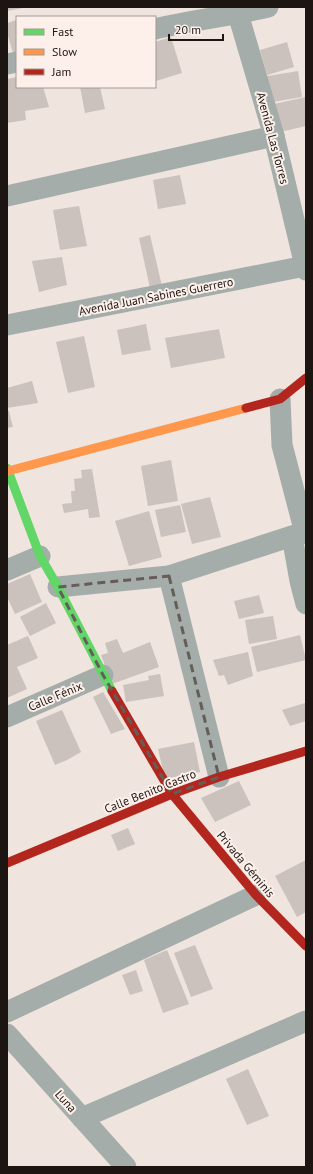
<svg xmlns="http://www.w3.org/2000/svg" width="313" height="1174" font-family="'PT Sans',sans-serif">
<rect width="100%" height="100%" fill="#efe4de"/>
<g fill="#cbc2bd">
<path d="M 7,7 L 23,7 L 23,8 L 7,11 Z"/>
<path d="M 17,20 L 17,52 L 13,53 L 7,33 L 7,23 Z"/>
<path d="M 171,37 L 182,73 L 156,81 L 155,76 L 155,42 Z"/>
<path d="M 287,42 L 294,67 L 267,75 L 260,50 Z"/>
<path d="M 298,71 L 302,97 L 267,103 L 262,77 Z"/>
<path d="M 17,77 L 17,87 L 43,87 L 49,107 L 25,111 L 26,120 L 7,123 L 7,79 Z"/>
<path d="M 80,87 L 100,87 L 105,109 L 85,113 Z"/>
<path d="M 306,97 L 306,126 L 280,132 L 274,104 Z"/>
<path d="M 180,175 L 186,204 L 158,209 L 153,180 Z"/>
<path d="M 79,206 L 87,246 L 60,250 L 53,210 Z"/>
<path d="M 150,235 L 162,286 L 150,288 L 139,238 Z"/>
<path d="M 62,257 L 67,285 L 39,292 L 32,261 Z"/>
<path d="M 146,324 L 151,350 L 122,355 L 117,330 Z"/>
<path d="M 219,329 L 225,358 L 171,368 L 165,338 Z"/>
<path d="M 84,336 L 95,387 L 68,393 L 56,342 Z"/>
<path d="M 32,381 L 38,403 L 7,408 L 7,388 Z"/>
<path d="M 7,411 L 9,411 L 13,427 L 7,428 Z"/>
<path d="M 171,460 L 178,501 L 148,506 L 141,466 Z"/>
<path d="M 92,469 L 100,517 L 89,518 L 88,509 L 64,513 L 62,504 L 72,503 L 71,491 L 75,491 L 74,479 L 82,478 L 81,470 Z"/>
<path d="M 210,497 L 221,537 L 192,544 L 181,504 Z"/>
<path d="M 180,505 L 186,532 L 161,537 L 155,510 Z"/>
<path d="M 149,511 L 162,557 L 129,566 L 115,521 Z"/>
<path d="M 30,574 L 42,602 L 15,614 L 7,597 L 7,584 Z"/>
<path d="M 259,595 L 264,613 L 239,619 L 234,601 Z"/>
<path d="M 46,603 L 56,623 L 30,636 L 20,617 Z"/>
<path d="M 273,616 L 277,639 L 249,644 L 245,620 Z"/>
<path d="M 300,635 L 306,660 L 257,672 L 251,647 Z"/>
<path d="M 28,636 L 38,658 L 17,667 L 27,689 L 7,698 L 7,645 Z"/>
<path d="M 117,639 L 123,653 L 150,642 L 159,667 L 112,684 L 101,655 L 108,653 L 105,643 Z"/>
<path d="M 248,652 L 253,676 L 228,685 L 224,675 L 219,676 L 213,660 Z"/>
<path d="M 160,674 L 164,696 L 126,702 L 123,685 L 149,680 L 148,676 Z"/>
<path d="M 103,692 L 125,729 L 111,734 L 93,697 Z"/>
<path d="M 305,703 L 306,721 L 290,726 L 282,710 Z"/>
<path d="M 62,710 L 81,752 L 67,760 L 55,765 L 36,721 Z"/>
<path d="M 194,742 L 200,772 L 165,779 L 158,749 Z"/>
<path d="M 239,781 L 251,805 L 215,822 L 201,798 Z"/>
<path d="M 128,828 L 135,844 L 118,851 L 111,835 Z"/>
<path d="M 306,860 L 306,912 L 297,917 L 275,876 Z"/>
<path d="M 195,945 L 213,989 L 191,997 L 174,953 Z"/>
<path d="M 167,950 L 189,1004 L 163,1013 L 144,960 Z"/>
<path d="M 136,970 L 143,991 L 130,995 L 122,975 Z"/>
<path d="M 248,1069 L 269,1116 L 247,1125 L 226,1079 Z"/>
</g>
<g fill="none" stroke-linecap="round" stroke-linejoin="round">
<g stroke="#a4ada9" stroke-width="21">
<path d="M 236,7 L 274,136 L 306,270"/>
<path d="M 155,29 C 193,20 231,16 268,7"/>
<path d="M 7,64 L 17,62"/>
<path d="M 7,196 L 274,136"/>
<path d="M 7,325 L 305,266"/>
<path d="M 280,399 L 282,445 L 305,533"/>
<path d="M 292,536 L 300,581 L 306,604"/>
<path d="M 7,570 L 40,556"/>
<path d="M 169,576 L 219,777"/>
<path d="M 58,587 L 169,576 L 292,536 L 306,533"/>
<path d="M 7,717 L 103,675"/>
<path d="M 7,1012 L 256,895"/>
<path d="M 7,1034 L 126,1167"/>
<path d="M 82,1118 L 306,1021"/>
</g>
<path stroke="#63d668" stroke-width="9" d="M 7,468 L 40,556 L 58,587 L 112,691"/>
<path stroke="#ff974d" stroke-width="9" d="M 8,471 L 246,408"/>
<g stroke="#b3261e" stroke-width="9">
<path d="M 246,408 L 280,399 L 306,378"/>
<path d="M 112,691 L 172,794 L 256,895 L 306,946"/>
<path d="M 7,863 L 172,794 L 219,777 L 306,751"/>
</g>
</g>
<path fill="none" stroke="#665d59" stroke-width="3" stroke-dasharray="8 5" stroke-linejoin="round" d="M 169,576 L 219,777 L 172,794 L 103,675 L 58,587 Z"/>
<g text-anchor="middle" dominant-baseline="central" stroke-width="4" stroke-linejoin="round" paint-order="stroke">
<g font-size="12" fill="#1c1512" stroke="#fdf0ea">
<text transform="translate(273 138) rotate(75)">Avenida Las Torres</text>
<text transform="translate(156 296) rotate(-11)">Avenida Juan Sabines Guerrero</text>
<text transform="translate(55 696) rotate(-23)">Calle Fénix</text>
<text transform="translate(150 791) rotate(-22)">Calle Benito Castro</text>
<text transform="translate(246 864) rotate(50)">Privada Géminis</text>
<text transform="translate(66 1101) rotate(48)">Luna</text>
</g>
</g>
<rect width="313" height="1174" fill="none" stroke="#1c1512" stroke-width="16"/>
<rect x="16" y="16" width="140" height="72" fill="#fdf0ea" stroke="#a39894"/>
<rect x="24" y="29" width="20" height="6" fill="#63d668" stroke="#a39894"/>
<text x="52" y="36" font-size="12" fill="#1c1512">Fast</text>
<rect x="24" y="49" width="20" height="6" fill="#ff974d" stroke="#a39894"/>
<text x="52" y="56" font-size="12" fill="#1c1512">Slow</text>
<rect x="24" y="69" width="20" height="6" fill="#b3261e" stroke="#a39894"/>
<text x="52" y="76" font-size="12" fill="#1c1512">Jam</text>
<path d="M169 34v6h54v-6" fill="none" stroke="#1c1512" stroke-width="2"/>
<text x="175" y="34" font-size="12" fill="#1c1512" stroke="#fdf0ea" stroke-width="3" paint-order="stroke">20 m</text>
</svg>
